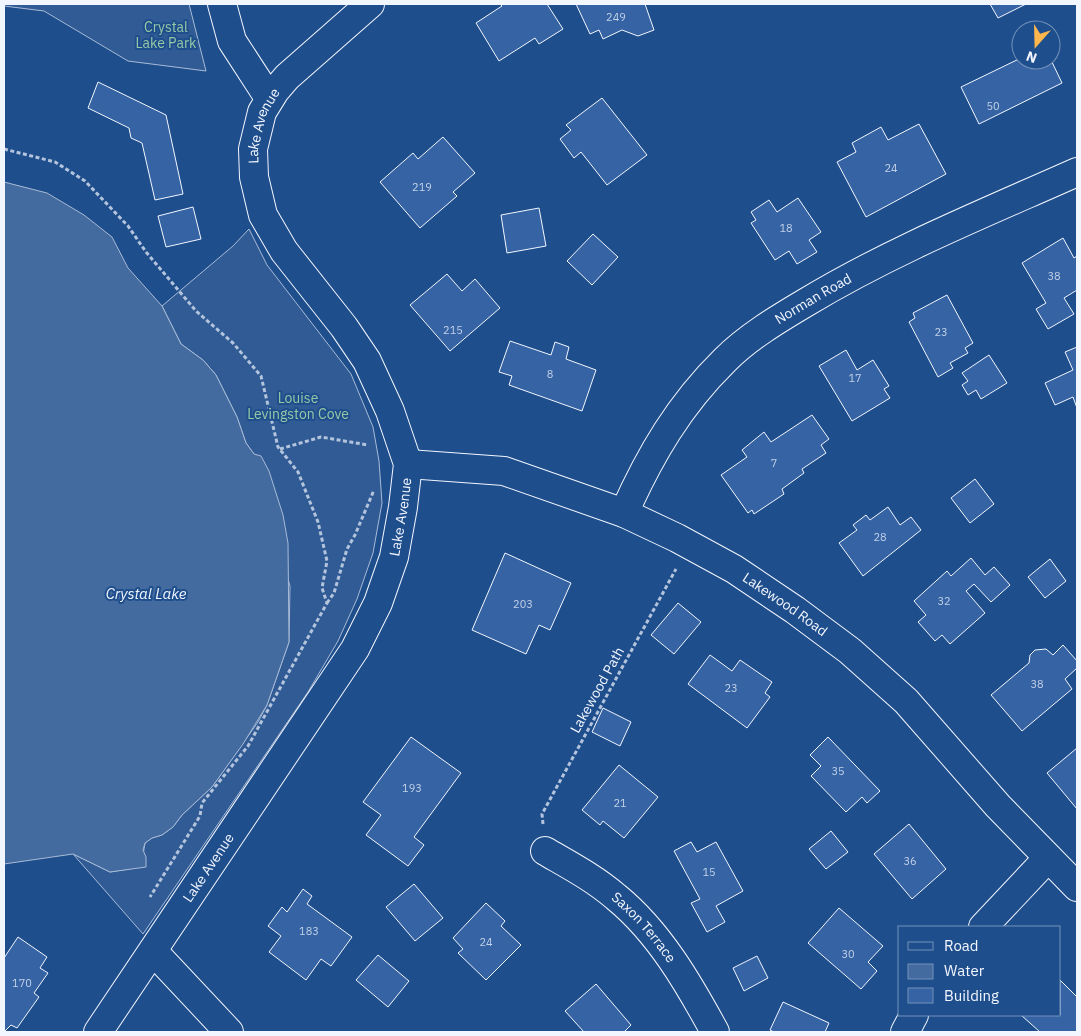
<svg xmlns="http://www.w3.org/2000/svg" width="1081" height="1036" font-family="'IBM Plex Sans',sans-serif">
<rect width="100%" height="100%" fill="#1f4e8c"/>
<g fill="#305b95" stroke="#a8bbd7">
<path d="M 4,4 L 189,4 L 206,71 L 128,61 L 44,11 L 4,6 Z"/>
<path d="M 249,229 L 267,265 L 351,374 L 373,427 L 379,461 L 382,503 L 373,553 L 357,599 L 338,641 L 308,692 L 143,934 L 73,854 L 110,872 L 141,867 L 145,843 L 152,838 L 162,835 L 173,827 L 182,815 L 212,787 L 258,722 L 267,705 L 289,642 L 290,586 L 254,454 L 246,443 L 237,417 L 216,375 L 203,360 L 181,344 L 162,306 L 233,246 Z"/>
</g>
<path fill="#446ba0" stroke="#a8bbd7" d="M 4,182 L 47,193 L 84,215 L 112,237 L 128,268 L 162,306 L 181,344 L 203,360 L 216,375 L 237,417 L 246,443 L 254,454 L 261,456 L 269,471 L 283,515 L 288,543 L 289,642 L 267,705 L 243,744 L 212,787 L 182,815 L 173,827 L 162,835 L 152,838 L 145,843 L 143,850 L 146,857 L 146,867 L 110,872 L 73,854 L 4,864 Z"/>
<g fill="#3563a3" stroke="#f2f6ff">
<path d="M 500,4 L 547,4 L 563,29 L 539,44 L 535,38 L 499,61 L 476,23 L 502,6 Z"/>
<path d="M 576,4 L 645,4 L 654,30 L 638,36 L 622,30 L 603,39 L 599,30 L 590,34 Z"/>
<path d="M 990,4 L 1026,4 L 998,18 Z"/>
<path d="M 1021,58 L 1021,60 L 1051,60 L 1062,83 L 979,124 L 961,87 Z"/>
<path d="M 98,82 L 166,115 L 183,194 L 155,200 L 142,143 L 131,138 L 129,128 L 88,108 Z"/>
<path d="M 602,98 L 647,155 L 607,185 L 581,152 L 574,158 L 560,139 L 571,130 L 566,125 Z"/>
<path d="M 919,124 L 946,174 L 866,217 L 837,162 L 856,152 L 852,143 L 881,127 L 888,140 Z"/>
<path d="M 443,137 L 475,173 L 453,192 L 457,196 L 420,228 L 380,182 L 413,153 L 418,159 Z"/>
<path d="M 798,198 L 821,232 L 809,240 L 817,252 L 797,264 L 789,251 L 775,260 L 751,223 L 756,220 L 751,212 L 769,200 L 777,212 Z"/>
<path d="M 193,207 L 201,239 L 166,247 L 158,216 Z"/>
<path d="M 539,208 L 546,246 L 507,253 L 501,215 Z"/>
<path d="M 593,234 L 618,257 L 592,285 L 567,261 Z"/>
<path d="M 1063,238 L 1074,258 L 1077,256 L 1077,290 L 1064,298 L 1074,314 L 1048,329 L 1036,309 L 1046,303 L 1022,263 Z"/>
<path d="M 447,274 L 462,291 L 475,279 L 500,308 L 450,351 L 410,305 Z"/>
<path d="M 947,295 L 973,343 L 965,348 L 968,353 L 950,363 L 953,368 L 938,377 L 909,322 L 915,318 L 913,313 Z"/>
<path d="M 510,341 L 551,355 L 555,342 L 569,347 L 566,359 L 596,370 L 582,411 L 509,385 L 512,376 L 499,372 Z"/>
<path d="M 1077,347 L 1077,408 L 1073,397 L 1055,405 L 1045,383 L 1073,370 L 1065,352 Z"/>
<path d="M 846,350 L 857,370 L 873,360 L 889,386 L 884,389 L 890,398 L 852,421 L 819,366 Z"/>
<path d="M 989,355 L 1007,383 L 981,399 L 976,390 L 968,395 L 962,385 L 968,381 L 962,373 Z"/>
<path d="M 812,415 L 829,439 L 821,445 L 826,453 L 802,469 L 804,473 L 782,489 L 784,494 L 754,514 L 752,510 L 748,513 L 721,475 L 747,457 L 742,450 L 764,432 L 771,442 Z"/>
<path d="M 975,479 L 994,504 L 970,523 L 951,498 Z"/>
<path d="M 888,507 L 900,525 L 911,517 L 921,530 L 863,576 L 839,543 L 857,530 L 853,525 L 866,515 L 870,520 Z"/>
<path d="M 505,553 L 571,583 L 550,630 L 539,625 L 526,654 L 472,630 Z"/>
<path d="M 971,558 L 985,575 L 994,567 L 1010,585 L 991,602 L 974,584 L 966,591 L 985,613 L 950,644 L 942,635 L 935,641 L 918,622 L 926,615 L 914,601 L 947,571 L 951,576 Z"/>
<path d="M 1050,559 L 1066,581 L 1045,598 L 1028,577 Z"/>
<path d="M 678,603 L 701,622 L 674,654 L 651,635 Z"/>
<path d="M 1063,645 L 1077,661 L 1077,668 L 1065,679 L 1072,689 L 1022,731 L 991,695 L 1029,663 L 1030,655 L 1035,650 L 1046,649 L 1053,655 Z"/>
<path d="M 710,655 L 732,671 L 740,660 L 772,682 L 765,693 L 770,697 L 747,728 L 688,684 Z"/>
<path d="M 603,708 L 631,722 L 620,746 L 592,732 Z"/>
<path d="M 411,737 L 461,773 L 414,837 L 424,845 L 408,866 L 366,835 L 381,815 L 363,802 Z"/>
<path d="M 828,737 L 880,791 L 867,803 L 862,797 L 846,812 L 811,776 L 821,766 L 810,755 Z"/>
<path d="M 1077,748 L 1077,809 L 1047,773 Z"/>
<path d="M 619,765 L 658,797 L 624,838 L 603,821 L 600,825 L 582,810 Z"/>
<path d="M 909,824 L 946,869 L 912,899 L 874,854 Z"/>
<path d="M 831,831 L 848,852 L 826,869 L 809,849 Z"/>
<path d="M 691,842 L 697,852 L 716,842 L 743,891 L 716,906 L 725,922 L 707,932 L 691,903 L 700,899 L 674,851 Z"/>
<path d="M 414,884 L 443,918 L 415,941 L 386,907 Z"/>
<path d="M 303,889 L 312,896 L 307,904 L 352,937 L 331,966 L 321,959 L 306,980 L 269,952 L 281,936 L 268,926 L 282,907 L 287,912 Z"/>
<path d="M 486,903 L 505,921 L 501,926 L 521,945 L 486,980 L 458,953 L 463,949 L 453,938 Z"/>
<path d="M 839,908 L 883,946 L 868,962 L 877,971 L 861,989 L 808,943 Z"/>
<path d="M 18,937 L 47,957 L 40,968 L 48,973 L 34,993 L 39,997 L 17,1028 L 11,1025 L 4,1032 L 4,958 Z"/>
<path d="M 378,955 L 409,981 L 388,1007 L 356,980 Z"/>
<path d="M 757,956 L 768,978 L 744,991 L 733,968 Z"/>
<path d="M 1060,980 L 1077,997 L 1077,1032 L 1040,1032 L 1021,1015 L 1060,1015 Z"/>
<path d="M 596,984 L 631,1025 L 625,1031 L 626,1032 L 584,1032 L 565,1011 Z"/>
<path d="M 783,1002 L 829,1023 L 825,1032 L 774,1032 L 770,1030 Z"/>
</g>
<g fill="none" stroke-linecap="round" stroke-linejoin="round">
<defs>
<g id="minor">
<path d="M 222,4 L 232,41 L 269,98"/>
<path id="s1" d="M 408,464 L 504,471 L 624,513 L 677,538 L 734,569 L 795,610 L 850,651 L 906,701 L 998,806 L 1077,887"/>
<path id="s2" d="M 624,513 C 650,455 679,405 725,360 C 748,337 778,319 805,303 C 891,251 985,213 1077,172"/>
<path id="s3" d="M 545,851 C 569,865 594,878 616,897 C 659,932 689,984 715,1032"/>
<path d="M 983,927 L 1048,858"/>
<path d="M 153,951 L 229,1032"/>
<path id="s4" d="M 98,1032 L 355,649 L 378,603 L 394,557 L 403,507 L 408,464 L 390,411 L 367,361 L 344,327 L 284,251 L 263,215 L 254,177 L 253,149 L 262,112 L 275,91 L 287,77 L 370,4"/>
<path d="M 905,1032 L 914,1015"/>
</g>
</defs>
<use href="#minor" stroke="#f2f6ff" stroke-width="30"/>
<g stroke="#b3c4dc" stroke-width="3" stroke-dasharray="4 2.5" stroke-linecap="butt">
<path d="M 4,149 L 55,162 L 85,181 L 128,226 L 146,252 L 196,311 L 233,343 L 261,376 L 278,447 L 298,472 L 318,522 L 327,561 L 322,588 L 327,603 L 248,746 L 202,803 L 200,816 L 150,897"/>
<path d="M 280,449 L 321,437 L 368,445"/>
<path d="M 327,603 L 334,593 L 347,549 L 355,535 L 374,490"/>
<path d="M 543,824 L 542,814 L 676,569"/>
</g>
<use href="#minor" stroke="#1f4e8c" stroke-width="28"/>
</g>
<g text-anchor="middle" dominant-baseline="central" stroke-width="4" stroke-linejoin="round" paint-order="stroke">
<g font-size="11" fill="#c3d1e8">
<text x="616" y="17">249</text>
<text x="993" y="106">50</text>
<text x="891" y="168">24</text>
<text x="422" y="187">219</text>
<text x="786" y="228">18</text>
<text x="1054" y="276">38</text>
<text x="453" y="330">215</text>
<text x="941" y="332">23</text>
<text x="550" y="374">8</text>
<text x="855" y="378">17</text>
<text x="774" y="463">7</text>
<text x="880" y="537">28</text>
<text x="944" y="601">32</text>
<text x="523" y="604">203</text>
<text x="1037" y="684">38</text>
<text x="731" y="688">23</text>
<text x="838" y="771">35</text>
<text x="412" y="788">193</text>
<text x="620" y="803">21</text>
<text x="910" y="861">36</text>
<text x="709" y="872">15</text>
<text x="309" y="931">183</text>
<text x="486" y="942">24</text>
<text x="848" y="954">30</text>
<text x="22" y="983">170</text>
</g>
<g font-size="14" fill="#97c8a6" stroke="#1f4e8c">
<text x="166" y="27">Crystal<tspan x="166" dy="16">Lake Park</tspan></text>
<text x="298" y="398">Louise<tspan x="298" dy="16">Levingston Cove</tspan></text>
</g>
<g font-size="14" fill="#f2f6ff" stroke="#1f4e8c">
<text stroke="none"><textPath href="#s4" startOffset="1038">Lake Avenue</textPath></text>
<text stroke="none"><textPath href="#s2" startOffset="292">Norman Road</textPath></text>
<text stroke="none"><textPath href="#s4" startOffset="602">Lake Avenue</textPath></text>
<text stroke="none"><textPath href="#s1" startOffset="409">Lakewood Road</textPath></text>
<text transform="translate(597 690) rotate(-61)">Lakewood Path</text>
<text stroke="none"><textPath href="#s4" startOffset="198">Lake Avenue</textPath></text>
<text stroke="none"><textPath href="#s3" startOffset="126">Saxon Terrace</textPath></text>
</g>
<g font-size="15" font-style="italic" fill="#f2f6ff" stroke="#1f4e8c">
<text x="146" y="593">Crystal Lake</text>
</g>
</g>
<rect width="1081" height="1036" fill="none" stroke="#f2f6ff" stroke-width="10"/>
<rect x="898" y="926" width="162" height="90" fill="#1f4e8c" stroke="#7391ba"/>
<rect x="908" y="942" width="25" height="8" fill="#1f4e8c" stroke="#7391ba"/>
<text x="944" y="951" font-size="15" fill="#f2f6ff">Road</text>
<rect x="908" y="964" width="25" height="15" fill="#446ba0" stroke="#7391ba"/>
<text x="944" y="976" font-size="15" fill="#f2f6ff">Water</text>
<rect x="908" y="988" width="25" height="15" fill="#3563a3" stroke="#7391ba"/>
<text x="944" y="1001" font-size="15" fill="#f2f6ff">Building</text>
<g transform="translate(1036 45) rotate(200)"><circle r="24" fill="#1f4e8c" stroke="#7391ba"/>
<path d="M0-4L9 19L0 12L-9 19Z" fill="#ffb74d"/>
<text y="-8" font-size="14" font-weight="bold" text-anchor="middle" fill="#f2f6ff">N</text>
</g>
</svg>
